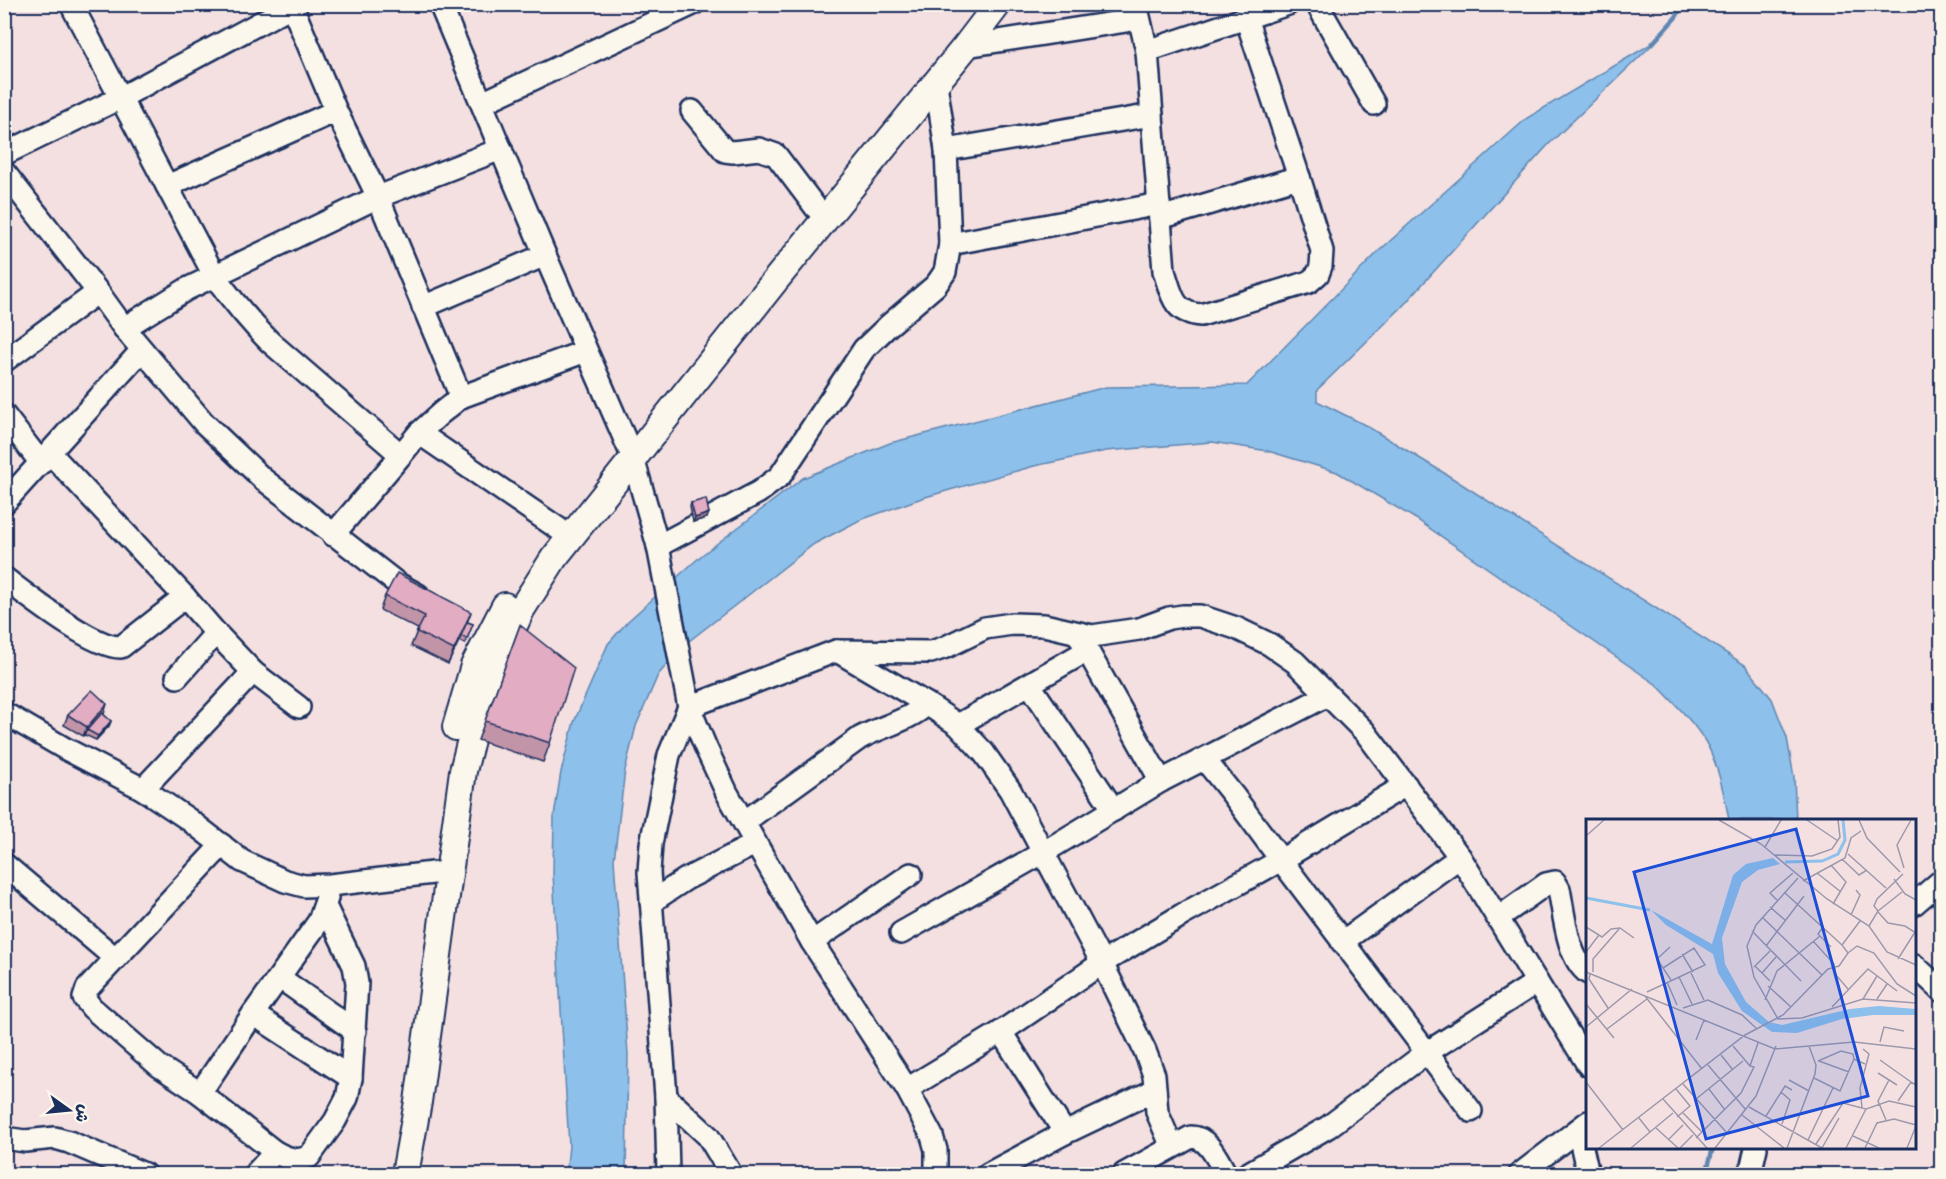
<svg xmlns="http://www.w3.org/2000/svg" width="1946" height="1179" font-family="'Architects Daughter','Playpen Sans Arabic',sans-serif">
<rect width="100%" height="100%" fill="#f4e0e0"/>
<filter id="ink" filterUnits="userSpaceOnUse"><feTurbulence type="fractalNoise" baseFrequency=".0167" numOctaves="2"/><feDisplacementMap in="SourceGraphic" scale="12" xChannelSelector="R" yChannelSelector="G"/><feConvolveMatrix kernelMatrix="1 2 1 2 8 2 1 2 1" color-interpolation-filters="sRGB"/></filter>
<g filter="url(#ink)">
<path fill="#8dc0ea" stroke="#5f86b2" stroke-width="1.5" d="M 1656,41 L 1549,144 L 1401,308 L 1317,390 L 1317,401 L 1365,425 L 1449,476 L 1745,665 L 1772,699 L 1787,738 L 1794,777 L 1796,820 L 1729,820 C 1725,798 1717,760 1705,741 C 1692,720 1674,703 1657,685 L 1416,519 L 1337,472 L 1268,451 L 1212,442 L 1106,451 L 1034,466 L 922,498 L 860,520 L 814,544 L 684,645 L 658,675 L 636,726 L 625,770 L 614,860 L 628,1054 L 626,1174 L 566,1174 L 569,1146 L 553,874 L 554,816 L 561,772 L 574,722 L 608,644 L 628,621 L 702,555 L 803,478 L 890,443 L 1106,387 L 1247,385 L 1380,250 L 1527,118 Z"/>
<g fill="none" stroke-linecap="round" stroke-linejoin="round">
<g stroke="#5f86b2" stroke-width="4.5">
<path d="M 1652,44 L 1676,17 L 1684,4"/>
<path d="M 1706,1174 L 1713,1148"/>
</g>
<defs>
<g id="minor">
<path d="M 71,4 L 214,275 C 231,299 249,321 270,342 L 401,455 L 419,433 L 441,413 L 461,397 L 586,351"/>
<path d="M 440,4 L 545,255 L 633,458 L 658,546 L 689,707 L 706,748 L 727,793 L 812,942 L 907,1089 L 932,1136 L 936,1150 L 936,1174"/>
<path d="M 1136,4 L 1147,51 L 1164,271 C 1172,295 1173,313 1201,315 L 1309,282 L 1318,274 L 1321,266 L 1322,251 L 1299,177 L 1246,18"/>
<path d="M 1317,4 L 1374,104"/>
<path d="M 292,6 L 336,111 L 378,197 L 461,397"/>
<path d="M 966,46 L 1139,19"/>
<path d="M 1147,51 L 1288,4"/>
<path d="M 482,103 L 693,4"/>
<path d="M 692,111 L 725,151 L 733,152 L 759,149 L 776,155 L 816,208"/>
<path d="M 946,150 L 1152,115"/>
<path d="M 4,154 L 120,98 L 295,4"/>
<path d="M 4,172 L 98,292 L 124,328 L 204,423 L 263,479 L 398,584 L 418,595"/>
<path d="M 167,186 L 336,111"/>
<path d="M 1160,218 L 1299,177"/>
<path d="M 950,244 L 1159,204"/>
<path d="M 423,307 L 545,255"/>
<path d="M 124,328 L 187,289 L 378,197 L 501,149"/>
<path d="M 4,361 L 98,292"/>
<path d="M 4,415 L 41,463"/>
<path d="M 419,433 L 559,529"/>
<path d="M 50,453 L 185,597 L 216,633 L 177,677"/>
<path d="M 4,503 L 142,350"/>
<path d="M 333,535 L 401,455"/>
<path d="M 658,546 L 759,492 L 780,476 L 864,349 L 888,326 L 936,285 L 945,272 L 950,244 L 946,150 L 936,84"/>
<path d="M 4,578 C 28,596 93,648 121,647 L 185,597"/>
<path d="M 216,633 L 253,672 L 299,707"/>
<path d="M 1078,634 L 1161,781"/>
<path d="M 837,651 L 927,704 L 958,725 L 984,753 L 1010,790 L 1102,963 L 1145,1051 L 1154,1075 L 1157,1112 L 1172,1147"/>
<path d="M 1030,685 L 1114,810"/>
<path d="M 4,713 L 64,748 L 143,789 L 188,819 L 242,861 L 285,881 L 304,886 L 330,885 L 433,873 L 449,873"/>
<path d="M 958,725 L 1088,650"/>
<path d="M 1205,760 L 1233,795 L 1281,860 L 1471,1111"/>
<path d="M 143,789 L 253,672"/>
<path d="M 744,822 L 860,738 C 882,726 909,721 927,704"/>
<path d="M 222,845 L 87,989 L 84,998 L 92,1008 L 159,1066 L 200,1093 L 275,1152 L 255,1174"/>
<path d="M 4,864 L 115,958"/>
<path d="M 651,902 L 686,879 L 755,844"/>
<path d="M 1914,904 L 1942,880"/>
<path d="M 1498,918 L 1546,884 L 1555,882 L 1559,889 C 1564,913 1567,958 1588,973"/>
<path d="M 901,933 L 1044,852 L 1161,781 L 1328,695"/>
<path d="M 812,942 L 911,874"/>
<path d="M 1342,942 L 1460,857"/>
<path d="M 1914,965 L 1942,991"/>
<path d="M 280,978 L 355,1031"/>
<path d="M 253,1014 L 351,1078"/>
<path d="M 1001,1032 L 1065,1133"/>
<path d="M 907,1089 L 1001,1032 L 1102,963 L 1182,915 L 1281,860 L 1406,785"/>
<path d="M 200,1093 L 253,1014 L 319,921 L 327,898"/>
<path d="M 666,1097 L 708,1136 L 731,1174"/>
<path d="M 1578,1130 L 1588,1174"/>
<path d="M 4,1138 L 25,1141 L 55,1138 L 69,1142 L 144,1174"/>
<path d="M 275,1152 L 285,1157 L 298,1160 L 309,1157 L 335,1121 L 347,1098 L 351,1078 L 357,983 L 354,966 L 325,906"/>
<path d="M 668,1174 L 666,1097 L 649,872 L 651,844 L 669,755 L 689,707 L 836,651 L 931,652 L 946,647 L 985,628 L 1012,624 L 1044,625 L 1092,636 L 1139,629 L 1169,618 L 1183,616 L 1200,616 L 1236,628 L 1269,644 L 1295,662 L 1365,732 L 1460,857 L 1588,1065"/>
<path d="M 988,1174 L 1065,1133 L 1155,1090"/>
<path d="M 1124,1174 L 1191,1137 C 1209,1137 1218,1161 1226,1174"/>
<path d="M 1247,1174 L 1328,1127 L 1426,1053 L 1537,982"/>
<path d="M 1520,1174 L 1588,1122"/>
<path d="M 1750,1174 L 1756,1148"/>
</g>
<g id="major">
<path d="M 456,727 L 474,666 L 505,606"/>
<path d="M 405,1174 L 418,1102 L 463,771 L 479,708 L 491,676 L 521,610 L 554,558 L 774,282 L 966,46 L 998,4"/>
</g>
</defs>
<use href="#minor" stroke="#1b2f5e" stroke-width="26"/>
<use href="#major" stroke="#1b2f5e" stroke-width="30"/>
<use href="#minor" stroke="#fbf7ec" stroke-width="21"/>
<use href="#major" stroke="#fbf7ec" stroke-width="26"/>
</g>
<g fill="#c294a8" stroke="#1b2f5e" stroke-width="1.5">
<path d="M 691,503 L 707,518 L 693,522 L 690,507 Z"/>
<path d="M 385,596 L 467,622 L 473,624 L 465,644 L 459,641 L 448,664 L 411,646 L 418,629 L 380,610 Z"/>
<path d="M 520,625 L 550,743 L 543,762 L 478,740 Z"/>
<path d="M 103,714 L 111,721 L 109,726 L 96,740 L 85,735 L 83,736 L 64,725 L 68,715 L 104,714 Z"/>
</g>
<g fill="#9e7888" stroke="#1b2f5e" stroke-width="1.5">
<path d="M 709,513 L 707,518 L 693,522 L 695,518 Z"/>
<path d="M 471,612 L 466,626 L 448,664 L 454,650 Z"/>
<path d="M 107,704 L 104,714 L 88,731 L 87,730 L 83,736 L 87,727 Z"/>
<path d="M 111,721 L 109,726 L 96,740 L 98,736 Z"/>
</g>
<g fill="#e2acc3" stroke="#1b2f5e" stroke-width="1.5">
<path d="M 706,499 L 709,513 L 695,518 L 691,503 Z"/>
<path d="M 397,573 L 471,612 L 454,650 L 417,632 L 425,616 L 385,596 Z"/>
<path d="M 467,622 L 473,624 L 467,639 L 461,636 Z"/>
<path d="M 520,625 L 574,668 L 550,743 L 485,721 Z"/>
<path d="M 92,690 L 107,704 L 87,727 L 68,715 Z"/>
<path d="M 102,713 L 111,721 L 98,736 L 87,730 Z"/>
</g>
</g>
<g transform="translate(1586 819)">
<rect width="330" height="330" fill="#f4e0e0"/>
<path d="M 187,39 L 194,45 L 172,51 L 156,63 L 136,119 L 139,145 L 160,183 L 183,203 L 196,206 L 264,190 L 293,187 L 330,190 L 330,196 L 287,196 L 256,200 L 211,214 L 186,213 L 156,192 L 132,154 L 127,135 L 80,106 L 65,91 L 126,125 L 147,56 L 160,45 Z" fill="#8dc0ea"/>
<path fill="none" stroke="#8dc0ea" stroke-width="3" d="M 199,43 L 236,42 L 252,35 L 259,21 L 257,1M 0,79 L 64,91"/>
<path fill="none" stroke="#9d99ac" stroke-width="1.5" d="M 133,1 L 175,25 L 241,80 L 283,107 L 301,133 L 330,146M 221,1 L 252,22M 273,1 L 281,19 L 314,53M 0,17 L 18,1M 179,28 L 195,1M 262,35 L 300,69M 189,36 L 226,37 L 246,30 L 254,18 L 252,1M 256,40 L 273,56 L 281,51M 245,46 L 260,63 L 247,85M 318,49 L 311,26 L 325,1M 231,54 L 255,73M 212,59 L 170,106 L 161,127 L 168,158 L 192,200 L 216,199 L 277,180 L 330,184M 308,60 L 319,75 L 330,81M 217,62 L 259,39 L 265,19 L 275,12M 198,73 L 256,126M 191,81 L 184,74 L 207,54M 184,88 L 199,101M 292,92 L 316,73M 292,93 L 302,104 L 319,107 L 330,114M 265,96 L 274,76 L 270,71M 176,98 L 236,156M 283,107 L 292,92 L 288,87 L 291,80 L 317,55M 0,108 L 16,118 L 25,110 L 34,109 L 48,119M 237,108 L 232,115 L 245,128M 166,112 L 215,162M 227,122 L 248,145 L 250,156 L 262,170M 180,127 L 218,77M 84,128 L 71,140 L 85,161M 0,133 L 13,116M 262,134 L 271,127 L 288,134 L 311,165 L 330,177M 96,135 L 107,153M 312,140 L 329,113M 169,147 L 184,162M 168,148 L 184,132M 0,153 L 189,230 L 268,223 L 330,230M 7,153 L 7,140 L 33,110M 105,154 L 118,181M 176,154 L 190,138M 4,155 L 3,160 L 22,189M 93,158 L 106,185M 81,163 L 91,186M 182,167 L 205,188M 61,173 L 119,146 L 108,129 L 77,149M 59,177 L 116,250M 277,180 L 291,157M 291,180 L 301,165M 179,181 L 191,152 L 234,117M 0,185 L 28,219M 246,188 L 282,150 L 311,172M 97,189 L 122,181 L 156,196 L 171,210M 0,208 L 46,170M 21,210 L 61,180M 110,221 L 118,201M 294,223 L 298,208 L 318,212M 147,227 L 164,247M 135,236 L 147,251M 294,241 L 325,263M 232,242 L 255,232 L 267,235 L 268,240M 233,242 L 263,253M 122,246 L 160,291M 292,254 L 311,266M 228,259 L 254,272 L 268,240 L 279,245M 203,261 L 223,272M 0,263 L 37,311M 97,265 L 142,315M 90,270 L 104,287 L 91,298M 123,270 L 139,291M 195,273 L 204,281 L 196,305M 77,280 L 121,329M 110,280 L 157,242M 312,282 L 325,263 L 330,266M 163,288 L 236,329M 276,289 L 274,269 L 283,235 L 277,230M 97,294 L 116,313M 156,296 L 198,329M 180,297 L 199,267 L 206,271M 300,301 L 292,282 L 303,261M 70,309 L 92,329M 64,313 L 87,294M 267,317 L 293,329M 110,319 L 155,274 L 168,248 L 164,247 L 172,224M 82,321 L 97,306M 222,321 L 247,269M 230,325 L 257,284 L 280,290M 13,329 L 159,216 L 197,196 L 242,150 L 253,147 L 262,134 L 256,126 L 274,102M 45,329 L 64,313 L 53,299M 94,329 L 107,316M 129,329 L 170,277 L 190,227M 201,329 L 229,255 L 230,246 L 223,227M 236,329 L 253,299M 260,329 L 280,290 L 303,282 L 330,288M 279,329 L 291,304 L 308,300 L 330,306M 321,329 L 330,307"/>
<path fill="#1d4ed8" fill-opacity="0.15" stroke="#1d4ed8" stroke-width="3" d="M 210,10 L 282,277 L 120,320 L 48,53 Z"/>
<rect width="330" height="330" fill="none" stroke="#1b2f5e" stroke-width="3"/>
</g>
<rect width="1946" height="1179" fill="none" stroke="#fbf7ec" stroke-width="24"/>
<rect x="12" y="12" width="1922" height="1155" fill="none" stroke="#1b2f5e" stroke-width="2" filter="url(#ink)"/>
<g transform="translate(69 1110) rotate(105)" stroke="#fbf7ec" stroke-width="4.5" paint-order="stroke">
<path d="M0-4.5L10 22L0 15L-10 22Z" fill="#1b2f5e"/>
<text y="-9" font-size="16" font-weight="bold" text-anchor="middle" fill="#1b2f5e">ش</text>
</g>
</svg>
